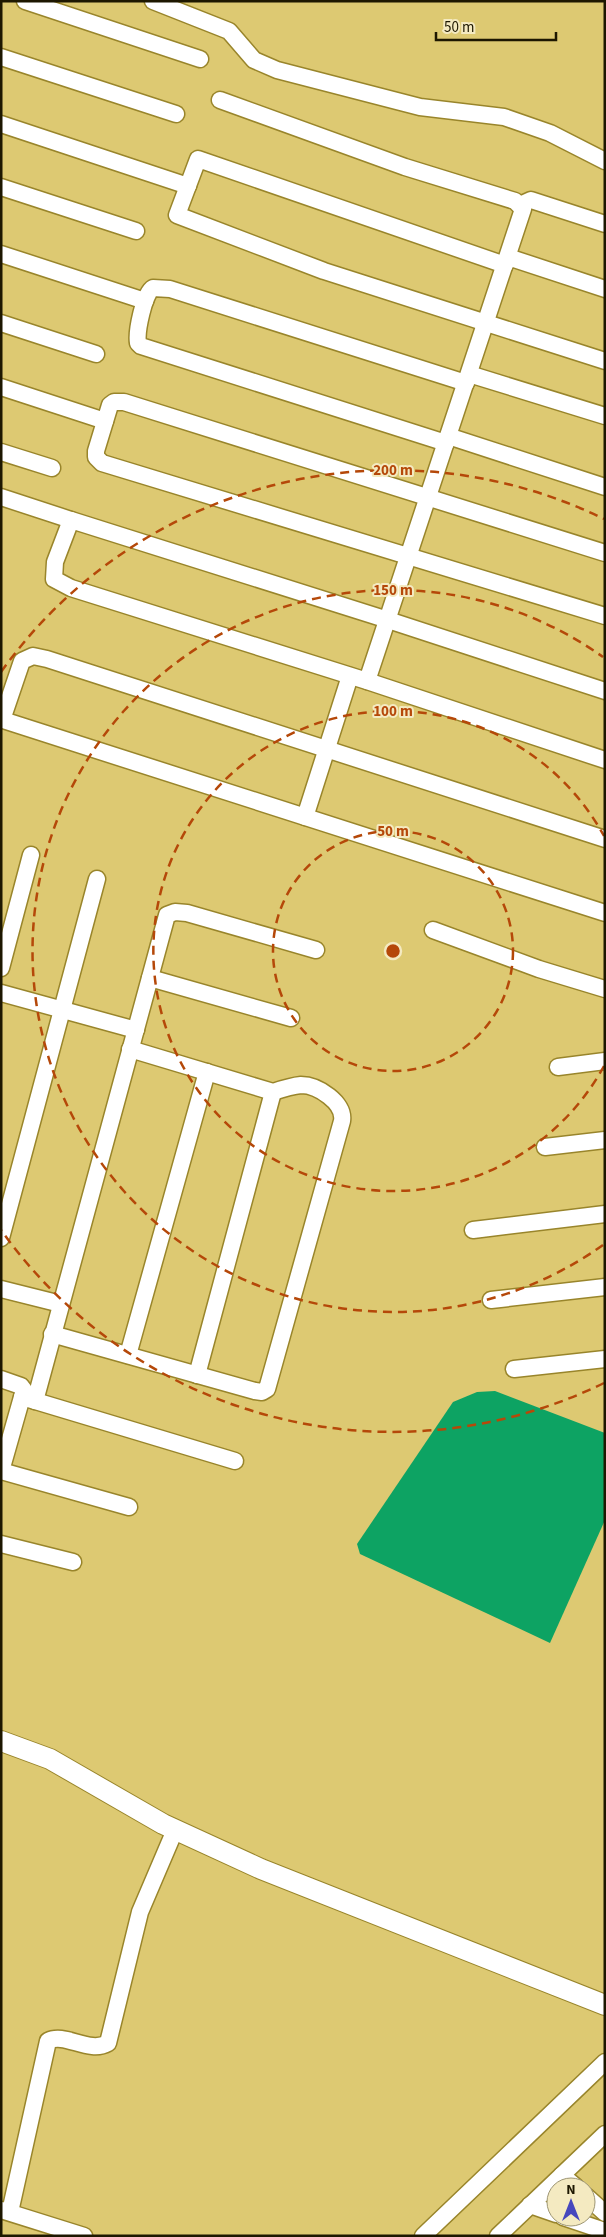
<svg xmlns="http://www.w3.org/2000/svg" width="606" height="2237" font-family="'Source Sans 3',sans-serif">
<rect width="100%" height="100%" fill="#ddc972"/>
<path fill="#0da363" d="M 495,1391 L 605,1433 L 605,1520 L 550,1643 L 360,1554 L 357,1544 L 453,1402 L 477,1392 Z"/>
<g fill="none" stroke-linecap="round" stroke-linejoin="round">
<defs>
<g id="minor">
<path d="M 25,1 L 200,59"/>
<path d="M 153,1 L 229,31 L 254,60 L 277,70 L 420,107 L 504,117 L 550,133 L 605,161"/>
<path d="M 1,57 L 176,114"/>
<path d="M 220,100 L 405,167 L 515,201 L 523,209 L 367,681"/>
<path d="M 1,124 L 188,186"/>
<path d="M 1,187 L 136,231"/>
<path d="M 520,205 L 531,200 L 605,224"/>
<path d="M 1,254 L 145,301"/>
<path d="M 508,257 L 605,289"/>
<path d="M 505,265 L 198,159 L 177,215 L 324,271 L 605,361"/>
<path d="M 1,323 L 96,354"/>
<path d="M 469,374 L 605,416"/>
<path d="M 1,387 L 105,421"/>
<path d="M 448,436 L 605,487"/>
<path d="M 446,443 L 141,346 L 138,343 C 136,332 144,293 153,288 L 170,289 L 466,383"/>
<path d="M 1,452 L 52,468"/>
<path d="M 1,497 L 71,520"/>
<path d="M 605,553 L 124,402 L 114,402 L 110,405 L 96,451 L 96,457 L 102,463 L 605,616"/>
<path d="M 605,691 L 388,620 L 71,520 L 55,562 L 54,579 L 71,588 L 367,681 L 605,760"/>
<path d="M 305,817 L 350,676"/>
<path d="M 605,839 L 47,659 L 33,656 L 22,661 L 3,717 L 6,721 L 605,913"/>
<path d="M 433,930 L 539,969 L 605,989"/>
<path d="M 1,968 L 31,855"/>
<path d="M 150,978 L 291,1018"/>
<path d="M 1,993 L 136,1030"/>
<path d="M 558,1067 L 605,1061"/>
<path d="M 545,1147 L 605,1140"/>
<path d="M 473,1230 L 605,1214"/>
<path d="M 1,1238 L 97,879"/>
<path d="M 1,1289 L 61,1304"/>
<path d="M 491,1300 L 605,1287"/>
<path d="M 52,1334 L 255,1391 L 262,1392 L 267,1389 L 342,1121 C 345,1103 318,1085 301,1085 C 291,1086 282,1089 273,1092 L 130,1049"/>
<path d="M 128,1355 L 207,1072"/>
<path d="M 514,1369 L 605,1359"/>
<path d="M 197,1375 L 273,1092"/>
<path d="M 1,1379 L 21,1386 L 24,1390 L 1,1471"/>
<path d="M 22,1397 L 235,1461"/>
<path d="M 35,1401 L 167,915 L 175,912 L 187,913 L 316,950"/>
<path d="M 1,1471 L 129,1507"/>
<path d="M 1,1544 L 73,1562"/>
<path d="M 562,2175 L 576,2187"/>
<path d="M 586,2196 L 605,2213"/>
<path d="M 530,2205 L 556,2214"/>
<path d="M 1,2210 L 84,2236"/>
<path d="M 10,2212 L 48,2041 C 65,2032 89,2054 108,2043 L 140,1912 L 175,1830"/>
<path d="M 563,2217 L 605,2231"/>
<path d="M 423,2236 L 605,2062"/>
<path d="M 498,2236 L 605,2134"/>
</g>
<path id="tertiary" d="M 1,1741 L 50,1759 L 163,1824 L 261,1869 L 605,2005"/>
</defs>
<use href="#minor" stroke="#99852b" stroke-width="19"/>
<use href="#tertiary" stroke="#99852b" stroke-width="22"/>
<use href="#minor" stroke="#fff" stroke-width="16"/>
<use href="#tertiary" stroke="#fff" stroke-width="20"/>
</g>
<g fill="none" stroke="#b54809" stroke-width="2.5" stroke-dasharray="9 6">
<circle cx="393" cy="951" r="120"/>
<path d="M604 1066A240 240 0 1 1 604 836"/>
<path d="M603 1245A361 361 0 1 1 603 657"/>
<path d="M604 1383A481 481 0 0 1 1 1230M1 672A481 481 0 0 1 604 519"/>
</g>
<circle cx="393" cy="951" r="8" fill="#b54809" stroke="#f4eac1" stroke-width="2.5"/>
<g font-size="15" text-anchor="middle" font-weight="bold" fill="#b54809" stroke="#f4eac1" stroke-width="4" stroke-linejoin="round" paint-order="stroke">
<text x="393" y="475">200 m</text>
<text x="393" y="595">150 m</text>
<text x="393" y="716">100 m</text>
<text x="393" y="836">50 m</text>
</g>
<rect width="606" height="2237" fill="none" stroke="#1d1700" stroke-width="5"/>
<g transform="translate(571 2202)"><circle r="24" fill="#f4eac1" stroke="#9e9674"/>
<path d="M0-4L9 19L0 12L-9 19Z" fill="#4647bd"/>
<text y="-8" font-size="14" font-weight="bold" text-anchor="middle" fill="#1d1700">N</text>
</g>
<path d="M436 32v8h120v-8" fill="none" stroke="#1d1700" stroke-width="2.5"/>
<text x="444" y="32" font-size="15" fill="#1d1700" stroke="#f4eac1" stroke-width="4" paint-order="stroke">50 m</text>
</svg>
